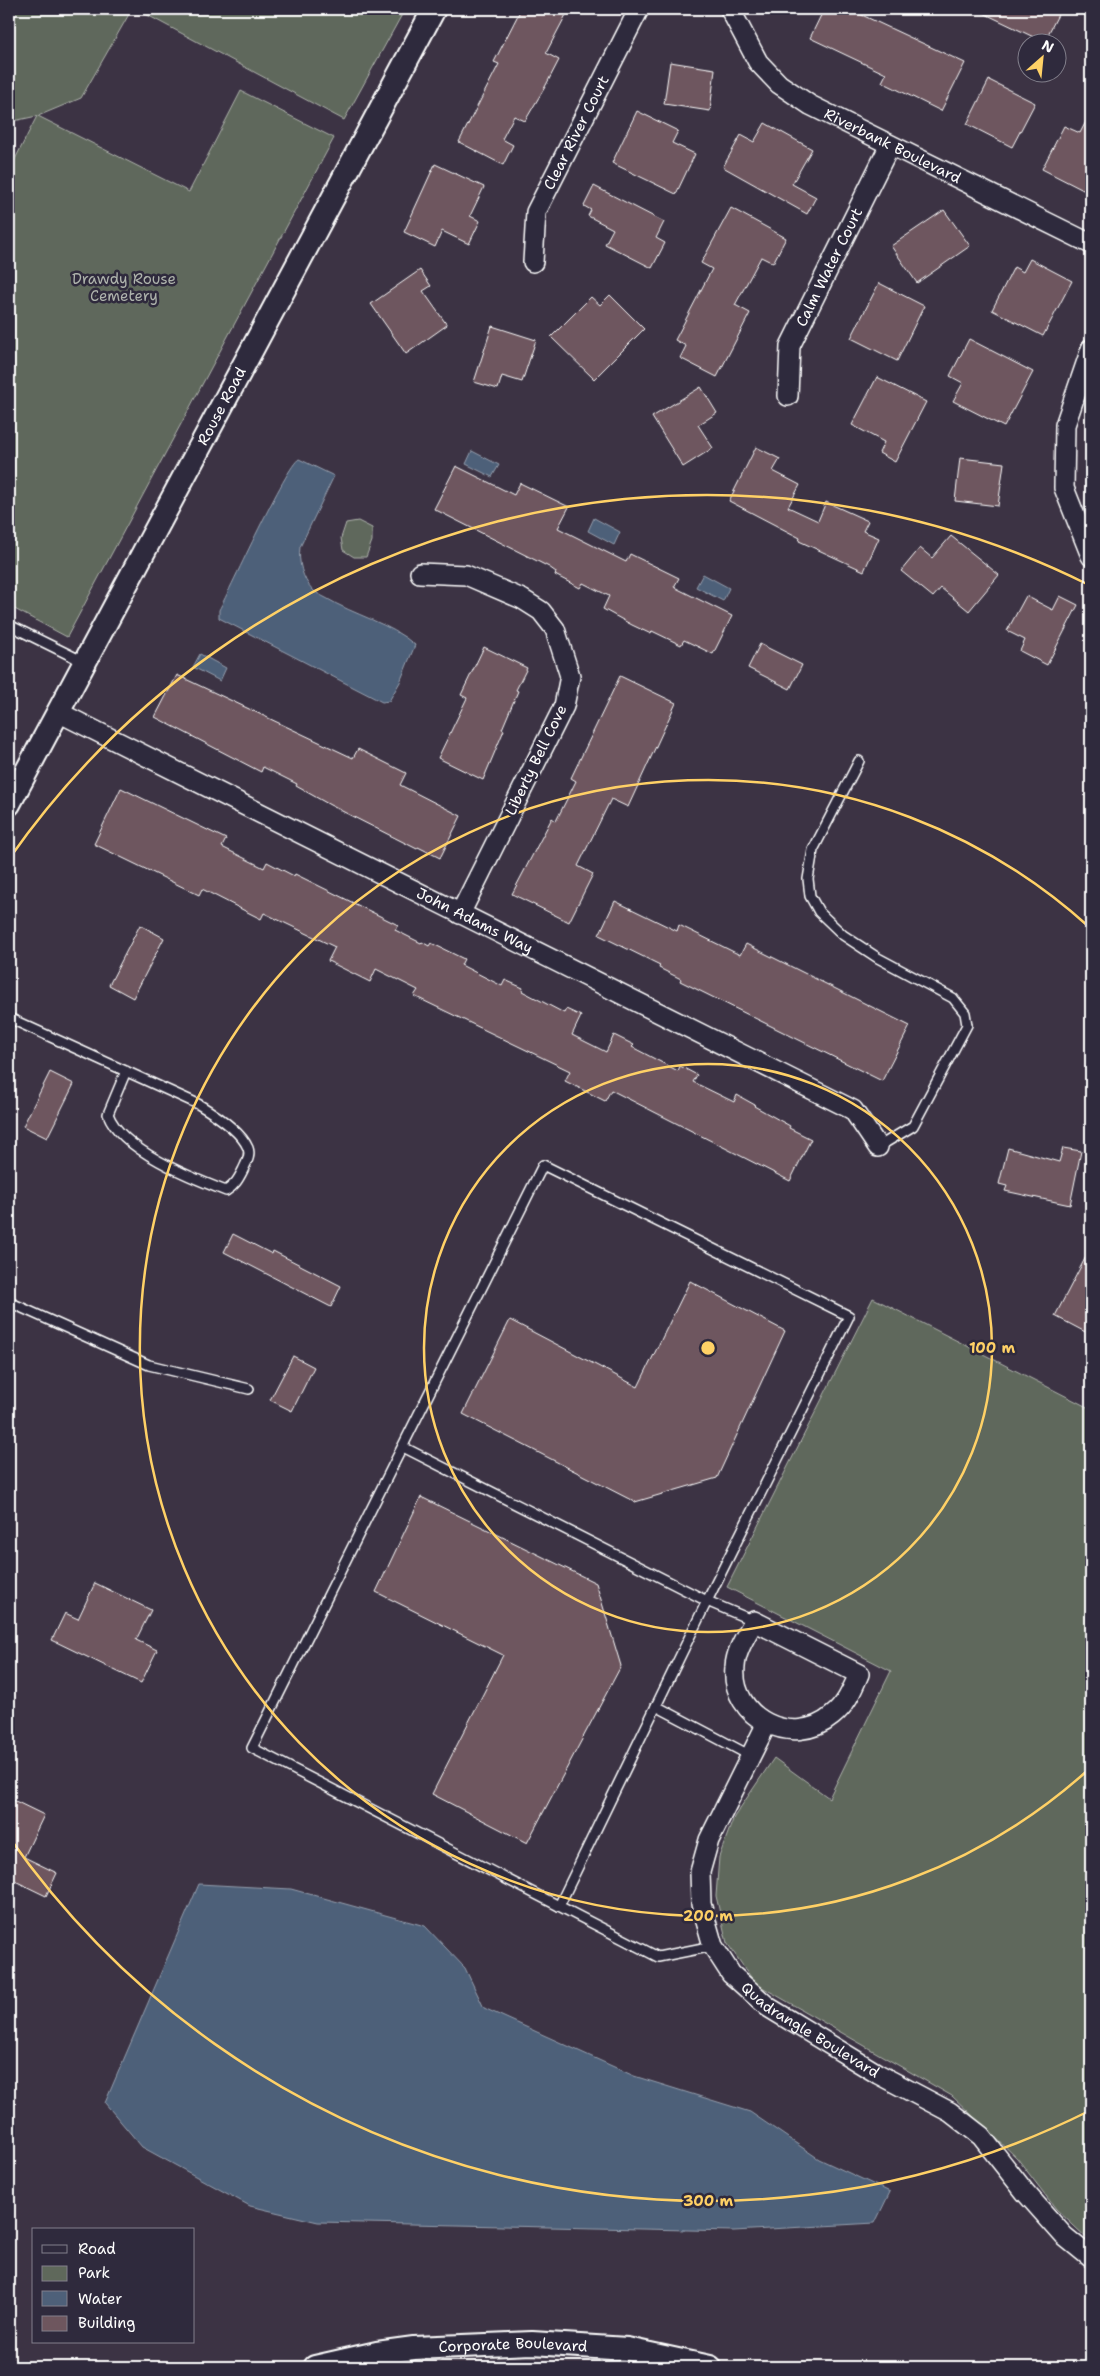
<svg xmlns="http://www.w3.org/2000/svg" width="1100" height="2376" font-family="'Shantell Sans',sans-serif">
<rect width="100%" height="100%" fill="#3c3344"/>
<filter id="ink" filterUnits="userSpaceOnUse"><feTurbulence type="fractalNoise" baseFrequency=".02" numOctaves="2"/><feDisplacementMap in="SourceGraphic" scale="10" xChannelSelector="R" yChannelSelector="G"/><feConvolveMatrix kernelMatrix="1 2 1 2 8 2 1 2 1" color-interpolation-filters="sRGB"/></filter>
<g filter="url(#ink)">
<g fill="#5f685b" stroke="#afb4ad">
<path d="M 9,9 L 132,9 L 81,98 L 38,116 L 189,192 L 241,91 L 334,138 L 67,637 L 9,606 L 9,171 L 37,116 L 9,122 Z"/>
<path d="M 136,9 L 405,9 L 344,120 Z"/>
<path d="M 358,521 L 372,528 L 372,541 L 366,557 L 354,557 L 343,550 L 341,538 L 346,523 Z"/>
<path d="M 873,1298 L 1091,1409 L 1091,2242 L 1056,2209 L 1017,2158 L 952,2096 L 755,1983 L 727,1943 L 716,1896 L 719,1857 L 734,1817 L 774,1758 L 829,1798 L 891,1671 L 727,1587 Z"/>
</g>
<g fill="#4e6079" stroke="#95a0af">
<path d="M 472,451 L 499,465 L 492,477 L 466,464 Z"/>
<path d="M 299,459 L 334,476 L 300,547 C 298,561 302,579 313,590 C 316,593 322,596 326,598 C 354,615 390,623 415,645 L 400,682 L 389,701 L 382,702 L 219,618 L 219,610 C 231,588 286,466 299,459 Z"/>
<path d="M 594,518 L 620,532 L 614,545 L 588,531 Z"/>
<path d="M 703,574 L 729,588 L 723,601 L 696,587 Z"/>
<path d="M 200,654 L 226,668 L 220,681 L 193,667 Z"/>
<path d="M 199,1884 L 291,1889 L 425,1926 L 465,1968 L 484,2008 L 634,2076 L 750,2112 L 819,2159 L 890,2192 L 875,2223 L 734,2231 L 318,2222 L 250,2206 L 142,2147 L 105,2103 Z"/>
</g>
<g fill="#6e565e" stroke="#fff">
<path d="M 521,9 L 569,9 L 546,53 L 559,60 L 545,87 L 525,121 L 514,116 L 502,139 L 513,145 L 503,165 L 459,142 L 499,64 L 494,62 Z"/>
<path d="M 824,9 L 849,9 L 965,63 L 941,111 L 882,82 L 886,74 L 810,38 Z"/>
<path d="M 975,9 L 1061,9 L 1044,42 Z"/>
<path d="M 670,62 L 715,69 L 710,111 L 664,104 Z"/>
<path d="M 989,80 L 1035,103 L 1012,147 L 967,124 Z"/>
<path d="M 637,111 L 678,131 L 672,143 L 695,154 L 676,194 L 612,163 Z"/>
<path d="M 1091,112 L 1091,194 L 1042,169 L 1064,126 L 1080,133 Z"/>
<path d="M 765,123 L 812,149 L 792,184 L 816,197 L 807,214 L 723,167 L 741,135 L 754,142 Z"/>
<path d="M 435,164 L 484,187 L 470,216 L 480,221 L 469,244 L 442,231 L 435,247 L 404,232 Z"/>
<path d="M 594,186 L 664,222 L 656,238 L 665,243 L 652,268 L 605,244 L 613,229 L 588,216 L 591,210 L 584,206 Z"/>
<path d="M 731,208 L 786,238 L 773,263 L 761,257 L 735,305 L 750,313 L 717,377 L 680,358 L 686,346 L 675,340 L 712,269 L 701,263 Z"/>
<path d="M 944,210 L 970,246 L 917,283 L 891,246 Z"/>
<path d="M 1030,259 L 1072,281 L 1043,336 L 992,310 L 1014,267 L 1023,272 Z"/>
<path d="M 420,270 L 431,286 L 423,291 L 447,325 L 406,354 L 371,304 Z"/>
<path d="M 879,283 L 924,306 L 897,361 L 851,338 Z"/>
<path d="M 610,295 L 644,329 L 594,379 L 551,337 L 591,297 L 600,305 Z"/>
<path d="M 492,326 L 536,340 L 522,382 L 502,376 L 498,389 L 474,382 Z"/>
<path d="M 969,339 L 1033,372 L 1004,427 L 953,401 L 963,383 L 950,376 Z"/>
<path d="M 877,377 L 926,402 L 895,462 L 879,453 L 884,442 L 852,425 Z"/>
<path d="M 701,387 L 717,413 L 698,425 L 713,448 L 683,467 L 652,417 Z"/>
<path d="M 756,447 L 780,459 L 773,471 L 800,485 L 788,507 L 818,521 L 826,502 L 868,521 L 863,531 L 879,538 L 864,571 L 799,541 L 800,538 L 729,501 Z"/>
<path d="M 960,458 L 1004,463 L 998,506 L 955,501 Z"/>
<path d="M 456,466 L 514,495 L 520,483 L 569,507 L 558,528 L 626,562 L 630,554 L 679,578 L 674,587 L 732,616 L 713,654 L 684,640 L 681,645 L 652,631 L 651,634 L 632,625 L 603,609 L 609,596 L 583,583 L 580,588 L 555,575 L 556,572 L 549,567 L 434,509 Z"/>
<path d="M 951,536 L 999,575 L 969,611 L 941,588 L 933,597 L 901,571 L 920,548 L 932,558 Z"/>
<path d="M 1026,596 L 1053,610 L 1060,596 L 1078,605 L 1047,665 L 1020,651 L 1025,640 L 1007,631 Z"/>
<path d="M 760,644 L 802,665 L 790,689 L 748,668 Z"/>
<path d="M 484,647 L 527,668 L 516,690 L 518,691 L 502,729 L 504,730 L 483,780 L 438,758 L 467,698 L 461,695 Z"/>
<path d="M 177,675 L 353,758 L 358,749 L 406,773 L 400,785 L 461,816 L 440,858 L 418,847 L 417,849 L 330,805 L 296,786 L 297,784 L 263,767 L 261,772 L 155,717 Z"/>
<path d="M 620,676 L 676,703 L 628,807 L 611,799 L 578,866 L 593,874 L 569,922 L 512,894 L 552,818 L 556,821 L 576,781 L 571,778 Z"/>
<path d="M 121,788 L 226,839 L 222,847 L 264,868 L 267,862 L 294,876 L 295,874 L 398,925 L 395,930 L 421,943 L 422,942 L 429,946 L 431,943 L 464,959 L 461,965 L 502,986 L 505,980 L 523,988 L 522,991 L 564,1013 L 566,1009 L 581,1016 L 572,1035 L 606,1052 L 614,1035 L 634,1045 L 632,1047 L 678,1071 L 680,1066 L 697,1075 L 693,1082 L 734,1102 L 737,1095 L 755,1105 L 754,1106 L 790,1126 L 789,1128 L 811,1139 L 790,1181 L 611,1090 L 605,1101 L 565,1081 L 570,1071 L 414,996 L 418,990 L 376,969 L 370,982 L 328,961 L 335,947 L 264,913 L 261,919 L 202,889 L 199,895 L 94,844 Z"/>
<path d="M 615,901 L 677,931 L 679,925 L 740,955 L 746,944 L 910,1026 L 882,1081 L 680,981 L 681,979 L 659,968 L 660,965 L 599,935 Z"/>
<path d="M 140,925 L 164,938 L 133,998 L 109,985 Z"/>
<path d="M 50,1072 L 74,1084 L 47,1138 L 23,1126 Z"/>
<path d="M 1008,1148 L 1059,1162 L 1063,1148 L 1081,1151 L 1070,1205 L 1005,1191 L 1007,1186 L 999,1184 Z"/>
<path d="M 233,1234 L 272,1254 L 273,1251 L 341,1286 L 331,1307 L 224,1252 Z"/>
<path d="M 1091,1247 L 1091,1335 L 1055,1316 Z"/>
<path d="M 690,1281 L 785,1331 L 717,1478 L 635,1502 L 463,1414 L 510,1320 L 638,1387 Z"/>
<path d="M 293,1356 L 314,1367 L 292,1411 L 270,1400 Z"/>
<path d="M 421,1497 L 596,1583 L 621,1666 L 527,1843 L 432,1794 L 503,1655 L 376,1592 Z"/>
<path d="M 95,1583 L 151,1610 L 136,1640 L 157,1650 L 141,1683 L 52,1640 L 65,1613 L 78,1619 Z"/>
<path d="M 9,1798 L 44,1815 L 24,1857 L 57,1873 L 46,1896 L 13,1880 L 9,1887 Z"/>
</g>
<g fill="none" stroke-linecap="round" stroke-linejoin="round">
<defs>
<g id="service">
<path d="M 9,625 L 84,662"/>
<path d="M 859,761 L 813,850 L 808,879 L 810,896 L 819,912 L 843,935 L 878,958 L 953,998 L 965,1013 L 967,1025 L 913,1126 L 878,1147"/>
<path d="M 9,1018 L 198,1104 C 213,1113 241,1131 248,1148 C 251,1156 246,1163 243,1170 C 238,1180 235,1185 226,1191 C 192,1178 121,1150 108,1114 L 126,1071"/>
<path d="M 9,1302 L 149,1365 L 249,1389"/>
<path d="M 403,1447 L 707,1601 L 559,1906"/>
<path d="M 656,1706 L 751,1756"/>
<path d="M 713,1946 L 658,1957 L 252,1748 L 543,1165 L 849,1316 L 707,1601 L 754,1621"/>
</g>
<g id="minor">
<path id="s1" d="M 730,9 L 758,62 L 779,84 L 810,105 L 1091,244"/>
<path id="s2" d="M 533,262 L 536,212 L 639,9"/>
<path d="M 1091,349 L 1065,425 L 1064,488 L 1091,556"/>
<path id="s3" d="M 788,396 L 790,346 L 890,145"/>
<path d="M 420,573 L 466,575 L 522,599 L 541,611 L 555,629 L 570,676 L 564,706 L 460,914"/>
<path id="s4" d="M 58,712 L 853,1110 L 878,1147"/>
<path d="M 754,1621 L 859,1674 C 852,1690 846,1705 832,1716 C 793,1749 730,1718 735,1667 C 736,1650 746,1636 754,1621 Z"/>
<path id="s5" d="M 766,1725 L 709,1840 L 700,1872 L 701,1904 L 713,1946 L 731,1974 L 768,2007 L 878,2074 L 950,2112 L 981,2136 L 1025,2192 L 1064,2236 L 1091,2258"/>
</g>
<g id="tertiary">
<path id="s6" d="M 9,804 L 434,9"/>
<path id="s7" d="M 315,2367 L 377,2353 L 414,2348 L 532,2343 L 627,2349 L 710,2367"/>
</g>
</defs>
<use href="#service" stroke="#fff" stroke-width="12"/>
<use href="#minor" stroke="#fff" stroke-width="22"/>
<use href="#tertiary" stroke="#fff" stroke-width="26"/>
<use href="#service" stroke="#2f2a3d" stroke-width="9"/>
<use href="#minor" stroke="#2f2a3d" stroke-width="19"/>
<use href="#tertiary" stroke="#2f2a3d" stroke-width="22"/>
</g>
</g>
<g fill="none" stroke="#ffd166" stroke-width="2.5">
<circle cx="708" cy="1348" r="284"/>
<path d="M1088 1770A568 568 0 1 1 1088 926"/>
<path d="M1089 2111A853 853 0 0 1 9 1837M9 859A853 853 0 0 1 1089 585"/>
</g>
<g text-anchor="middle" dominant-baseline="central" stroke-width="5" stroke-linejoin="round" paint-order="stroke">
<g font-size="15" fill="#fff" stroke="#2f2a3d">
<text stroke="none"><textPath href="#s2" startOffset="139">Clear River Court</textPath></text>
<text stroke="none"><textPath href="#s1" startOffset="220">Riverbank Boulevard</textPath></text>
<text stroke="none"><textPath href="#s3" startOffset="138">Calm Water Court</textPath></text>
<text stroke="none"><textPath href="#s6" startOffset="451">Rouse Road</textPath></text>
<text transform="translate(536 760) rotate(-64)">Liberty Bell Cove</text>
<text stroke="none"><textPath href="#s4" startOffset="466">John Adams Way</textPath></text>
<text stroke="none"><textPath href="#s5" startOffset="368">Quadrangle Boulevard</textPath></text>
<text stroke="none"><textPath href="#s7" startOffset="200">Corporate Boulevard</textPath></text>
</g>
<g font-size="15" fill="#afb4ad" stroke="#2f2a3d">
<text x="124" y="279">Drawdy Rouse<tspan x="124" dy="17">Cemetery</tspan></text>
</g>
</g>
<circle cx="708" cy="1348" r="8" fill="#ffd166" stroke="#2f2a3d" stroke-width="2.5"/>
<g font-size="15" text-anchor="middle" font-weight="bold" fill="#ffd166" stroke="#2f2a3d" stroke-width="5" stroke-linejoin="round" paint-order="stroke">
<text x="992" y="1353">100 m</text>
<text x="708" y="1921">200 m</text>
<text x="708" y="2206">300 m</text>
</g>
<rect width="1100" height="2376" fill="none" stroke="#2f2a3d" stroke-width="30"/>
<rect x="15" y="15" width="1070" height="2346" fill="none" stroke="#fff" stroke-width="2" filter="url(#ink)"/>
<rect x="32" y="2228" width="162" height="115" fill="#2f2a3d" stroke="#827f8b"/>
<rect x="42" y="2245" width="25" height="8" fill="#2f2a3d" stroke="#827f8b"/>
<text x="78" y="2254" font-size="15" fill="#ffffff">Road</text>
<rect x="42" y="2266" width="25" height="15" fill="#5f685b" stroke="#827f8b"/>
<text x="78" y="2278" font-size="15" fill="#ffffff">Park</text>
<rect x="42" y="2291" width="25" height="15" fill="#4e6079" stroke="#827f8b"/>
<text x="78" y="2304" font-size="15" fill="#ffffff">Water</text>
<rect x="42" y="2316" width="25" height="15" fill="#6e565e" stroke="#827f8b"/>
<text x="78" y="2328" font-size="15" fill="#ffffff">Building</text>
<g transform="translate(1042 58) rotate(27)"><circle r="24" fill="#2f2a3d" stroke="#827f8b"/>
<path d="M0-4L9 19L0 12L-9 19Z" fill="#ffd166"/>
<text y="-8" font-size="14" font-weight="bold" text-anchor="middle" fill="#ffffff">N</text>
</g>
</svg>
